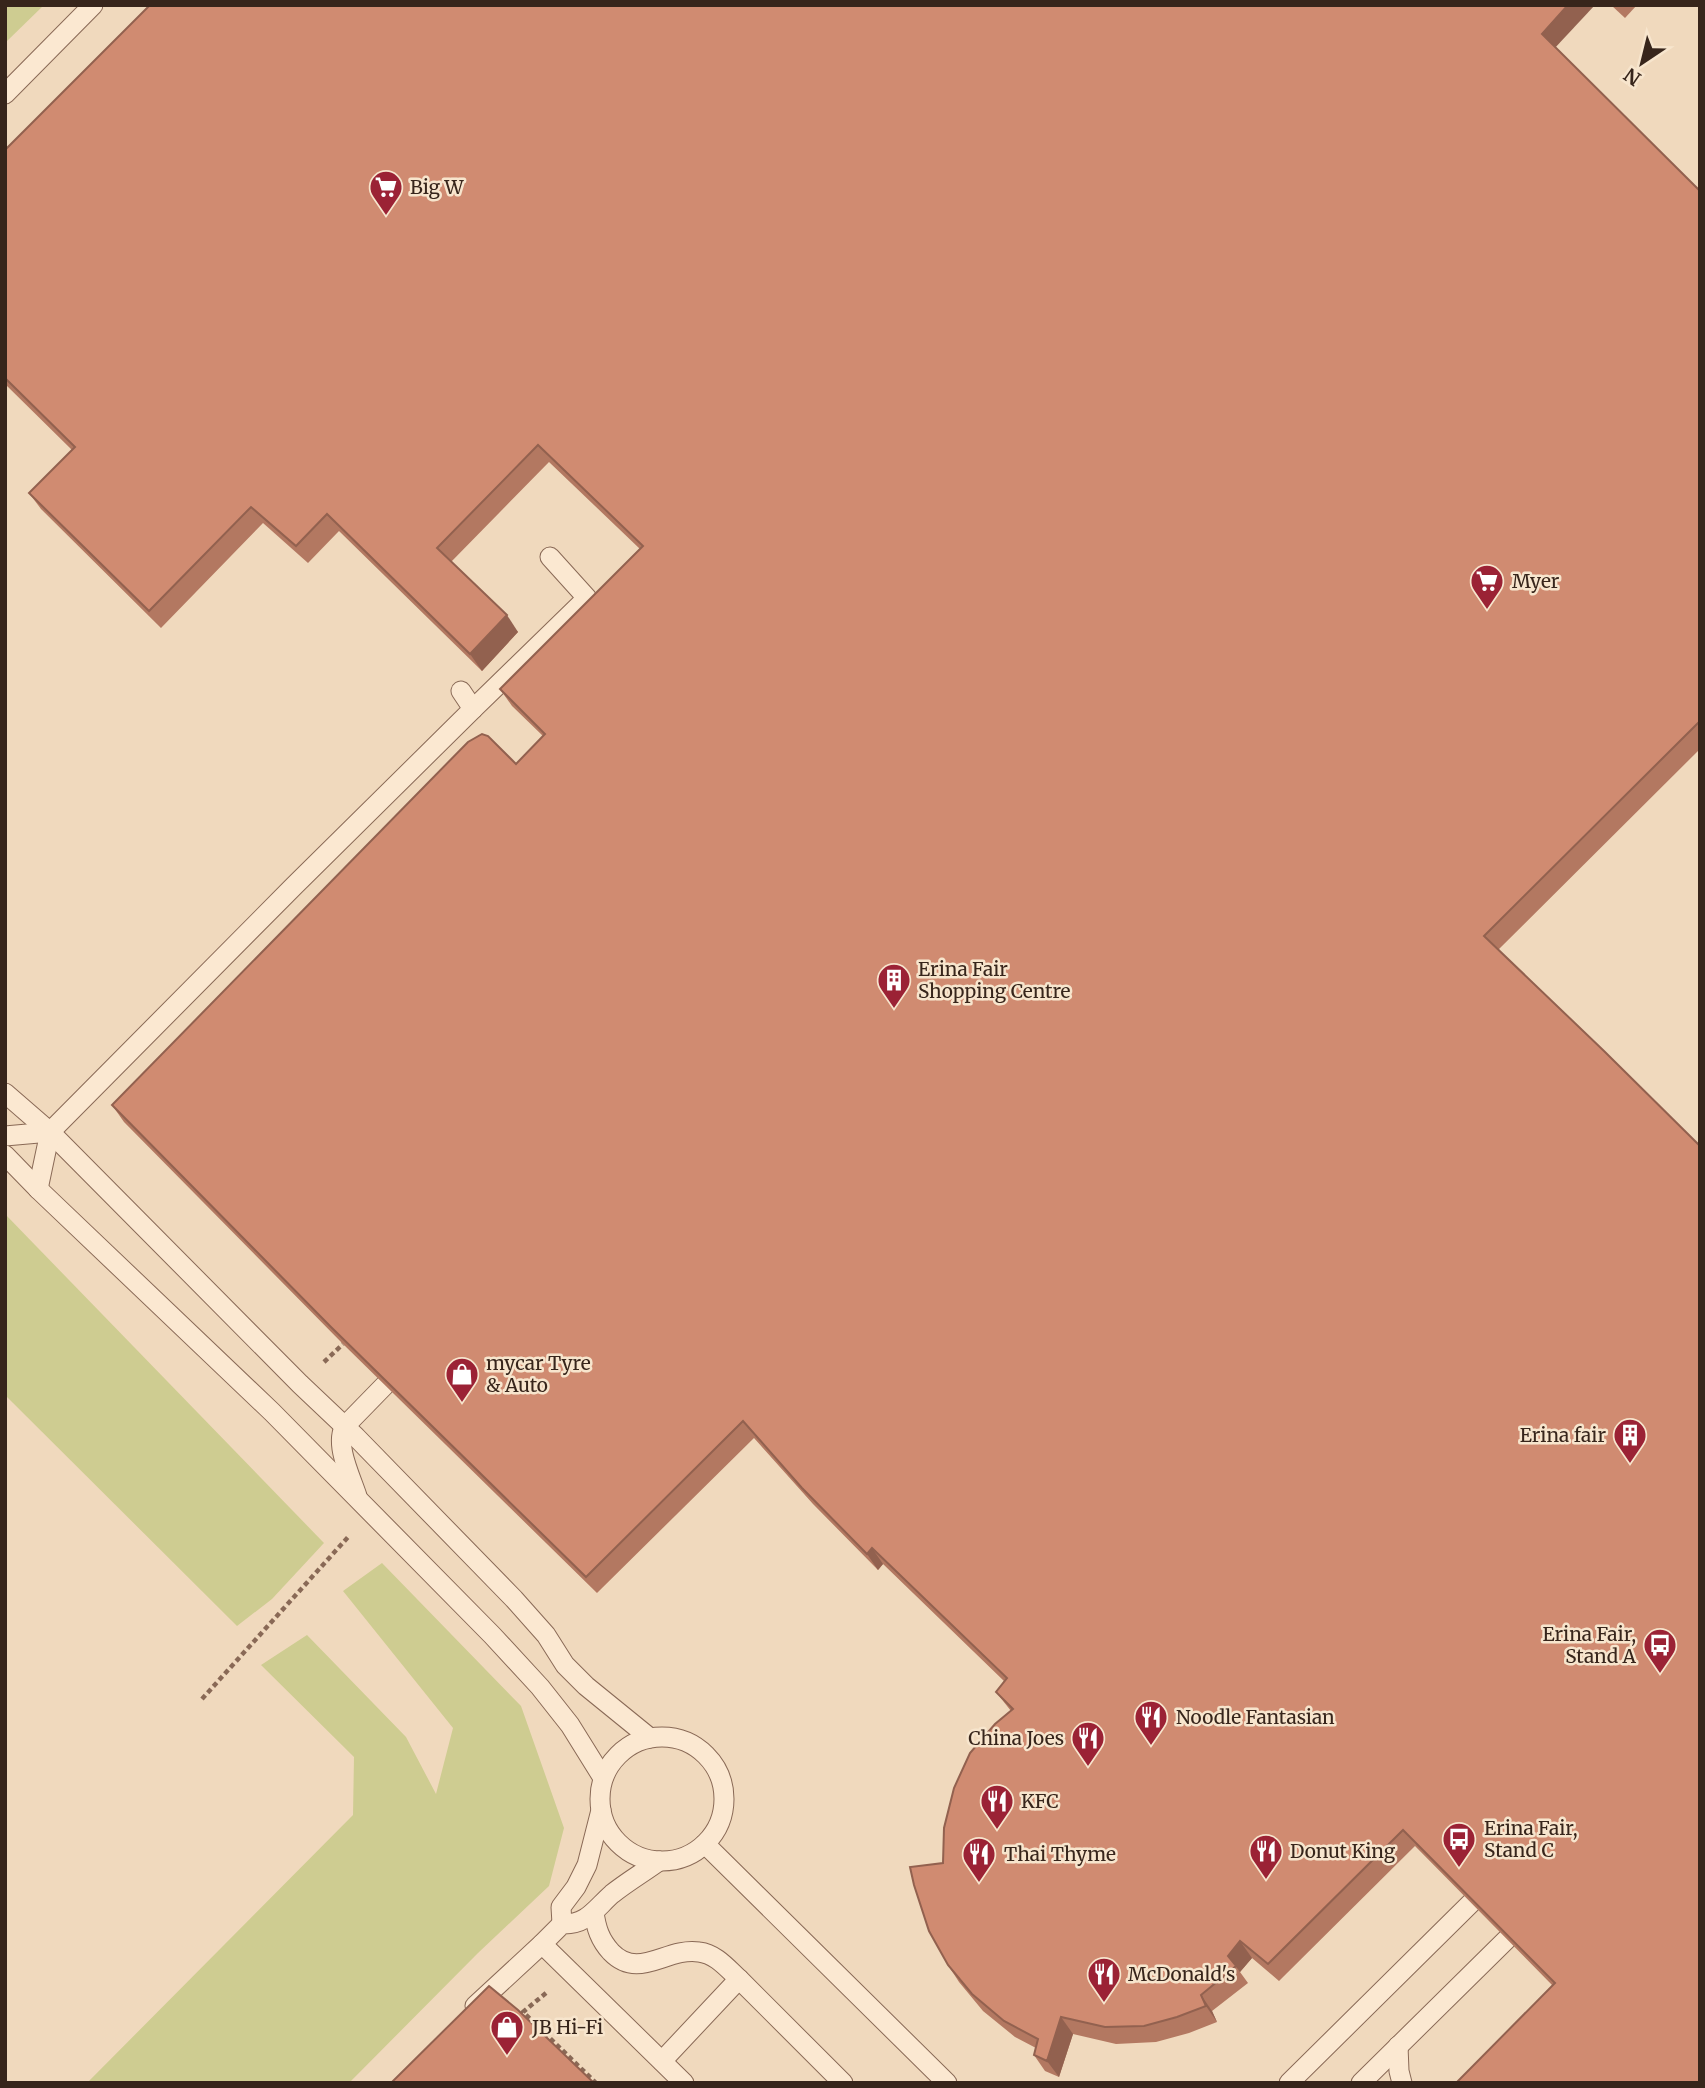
<svg xmlns="http://www.w3.org/2000/svg" width="1705" height="2088" font-family="Merriweather,serif">
<rect width="100%" height="100%" fill="#f0d9bd"/>
<g fill="#cecc91">
<path d="M 5,5 L 44,5 L 5,43 Z"/>
<path d="M 5,1214 L 324,1543 L 272,1599 L 237,1626 L 5,1395 Z"/>
<path d="M 382,1563 L 521,1706 L 564,1828 L 549,1886 L 478,1953 L 349,2083 L 87,2083 L 353,1815 L 354,1757 L 261,1665 L 307,1635 L 406,1737 L 436,1794 L 453,1728 L 343,1591 Z"/>
</g>
<g fill="none" stroke-linecap="round" stroke-linejoin="round">
<defs>
<g id="lane">
<path d="M 5,94 L 93,5"/>
<path d="M 473,709 L 587,598 L 550,557"/>
<path d="M 5,1093 L 50,1132 L 300,1384 L 356,1437 L 514,1599 L 546,1635 L 565,1665 L 586,1686 L 650,1738"/>
<path d="M 5,1136 L 50,1132"/>
<path d="M 5,1155 L 38,1189 L 272,1412 L 492,1635 L 540,1687 L 570,1725 L 603,1778"/>
<path d="M 38,1189 L 50,1132 L 294,886 L 473,709 L 461,691"/>
<path d="M 357,1496 C 351,1477 334,1444 345,1426 L 385,1385"/>
<circle cx="662" cy="1799" r="62"/>
<path d="M 705,1844 L 947,2083"/>
<path d="M 594,1912 C 596,1928 600,1940 611,1952 C 639,1981 666,1947 699,1952 C 716,1954 727,1968 739,1979"/>
<path d="M 562,1924 L 561,1907 L 576,1887 L 587,1865 L 601,1810"/>
<path d="M 542,1944 L 684,2083"/>
<path d="M 475,2006 L 542,1944 L 562,1924 C 587,1925 595,1909 612,1894 C 627,1882 644,1872 659,1861"/>
<path d="M 1398,2046 L 1399,2071 L 1402,2083"/>
<path d="M 662,2061 L 739,1979 L 843,2083"/>
<path d="M 1289,2083 L 1471,1903"/>
<path d="M 1361,2083 L 1507,1939"/>
</g>
</defs>
<use href="#lane" stroke="#896956" stroke-width="21"/>
<g stroke="#896956" stroke-width="4.5" stroke-dasharray="5 3.5" stroke-linecap="butt">
<path d="M 324,1362 L 343,1344"/>
<path d="M 202,1699 L 349,1536"/>
<path d="M 546,1993 L 523,2012 L 596,2083"/>
</g>
<use href="#lane" stroke="#fbe8d1" stroke-width="19"/>
</g>
<g fill="#b37861">
<path d="M 1611,5 L 1637,5 L 1625,18 Z"/>
<path d="M 1556,48 L 1700,191 L 1700,749 L 1498,950 L 1700,2083 L 1553,1986 L 1415,1846 L 1279,1981 L 1252,1958 L 1240,1972 L 1248,1983 L 1212,2011 L 1217,2022 L 1189,2033 L 1156,2042 L 1116,2044 L 1073,2034 L 1059,2077 L 1045,2071 L 1034,2055 L 1036,2048 L 1015,2037 L 983,2011 L 959,1982 L 948,1965 L 943,1863 L 1011,1711 L 996,1692 L 1004,1681 L 883,1564 L 878,1570 L 813,1504 L 754,1438 L 597,1593 L 343,1344 L 124,1122 L 112,1105 L 516,764 L 543,736 L 512,706 L 500,689 L 640,549 L 549,462 L 451,562 L 518,632 L 482,671 L 339,531 L 308,563 L 263,523 L 161,628 L 41,509 L 29,493 L 72,450 L 5,384 L 5,150 Z"/>
</g>
<g fill="#92614f">
<path d="M 1568,5 L 1595,5 L 1553,50 L 1542,34 Z"/>
<path d="M 507,615 L 518,632 L 482,671 L 470,654 Z"/>
<path d="M 872,1548 L 883,1564 L 878,1570 L 867,1554 Z"/>
<path d="M 1240,1941 L 1252,1958 L 1240,1972 L 1228,1956 Z"/>
<path d="M 1201,1995 L 1212,2011 L 1217,2022 L 1206,2006 Z"/>
<path d="M 1061,2017 L 1073,2034 L 1059,2077 L 1047,2061 Z"/>
</g>
<g fill="#d08b71" stroke="#92614f" stroke-width="2">
<path d="M 150,5 L 1568,5 L 1542,34 L 1700,191 L 1700,721 L 1484,936 L 1604,1051 L 1700,1146 L 1700,2083 L 1456,2083 L 1555,1983 L 1403,1830 L 1268,1964 L 1240,1941 L 1228,1956 L 1236,1966 L 1201,1995 L 1206,2006 L 1177,2017 L 1144,2026 L 1105,2027 L 1061,2017 L 1047,2061 L 1034,2055 L 1038,2039 L 1004,2021 L 972,1994 L 948,1965 L 929,1931 L 914,1885 L 910,1867 L 943,1863 L 944,1828 L 954,1788 L 970,1753 L 995,1724 L 1013,1709 L 996,1692 L 1007,1678 L 872,1548 L 867,1554 L 802,1488 L 743,1421 L 586,1577 L 331,1327 L 112,1105 L 468,742 L 482,734 L 488,736 L 516,764 L 545,734 L 500,689 L 643,546 L 538,445 L 437,548 L 507,615 L 470,654 L 327,514 L 296,546 L 251,507 L 149,611 L 29,493 L 75,447 L 5,378 L 5,150 Z"/>
<path d="M 489,1986 L 518,2010 L 594,2083 L 391,2083 Z"/>
</g>
<defs>
<symbol id="supermarket-pin" viewBox="-11 -11 22 30"><path d="M0 17L-7.5 6A9.5 9.5 0 1 1 7.5 6Z" fill="#9b2235" stroke="#f7e5cd"/><path d="M-6-5.5h2.5l.6 2H6L4.5 2H-2.5L-4.4-4H-6ZM-1.5 3.2a1.3 1.3 0 1 0 .1 0ZM3 3.2a1.3 1.3 0 1 0 .1 0Z" fill="#fff"/></symbol>
<symbol id="building-pin" viewBox="-11 -11 22 30"><path d="M0 17L-7.5 6A9.5 9.5 0 1 1 7.5 6Z" fill="#9b2235" stroke="#f7e5cd"/><path d="M-4-6H4V6H1V3H-1V6H-4ZM-2.5-4.3h1.7v1.8h-1.7ZM.8-4.3h1.7v1.8H.8ZM-2.5-1h1.7V.8h-1.7ZM.8-1h1.7V.8H.8Z" fill="#fff"/></symbol>
<symbol id="shop-pin" viewBox="-11 -11 22 30"><path d="M0 17L-7.5 6A9.5 9.5 0 1 1 7.5 6Z" fill="#9b2235" stroke="#f7e5cd"/><path d="M-5-2.5h2.3a2.7 3.5 0 0 1 5.4 0H5L5.5 6h-11ZM-1.5-2.5h3a1.5 2.3 0 0 0-3 0Z" fill="#fff"/></symbol>
<symbol id="bus-pin" viewBox="-11 -11 22 30"><path d="M0 17L-7.5 6A9.5 9.5 0 1 1 7.5 6Z" fill="#9b2235" stroke="#f7e5cd"/><path d="M-5-6H5V4H4V6H2V4H-2V6H-4V4H-5ZM-3.5-4V0h7V-4ZM-3.5 1.2v1.5H-2V1.2ZM2 1.2v1.5H3.5V1.2Z" fill="#fff"/></symbol>
<symbol id="restaurant-pin" viewBox="-11 -11 22 30"><path d="M0 17L-7.5 6A9.5 9.5 0 1 1 7.5 6Z" fill="#9b2235" stroke="#f7e5cd"/><path d="M-5-6h1v4h1v-4h1v4h1v-4h1v5L-1.5 .5V6h-2V.5L-5-1ZM5-6V6H3V1.5H1.5Q1.5-4 5-6Z" fill="#fff"/></symbol>
</defs>
<g fill-rule="evenodd">
<use href="#supermarket-pin" x="367" y="168" width="38" height="52"/>
<use href="#supermarket-pin" x="1468" y="562" width="38" height="52"/>
<use href="#building-pin" x="875" y="961" width="38" height="52"/>
<use href="#shop-pin" x="443" y="1355" width="38" height="52"/>
<use href="#building-pin" x="1611" y="1416" width="38" height="52"/>
<use href="#bus-pin" x="1641" y="1626" width="38" height="52"/>
<use href="#restaurant-pin" x="1132" y="1698" width="38" height="52"/>
<use href="#restaurant-pin" x="1069" y="1719" width="38" height="52"/>
<use href="#restaurant-pin" x="978" y="1782" width="38" height="52"/>
<use href="#bus-pin" x="1440" y="1820" width="38" height="52"/>
<use href="#restaurant-pin" x="1247" y="1832" width="38" height="52"/>
<use href="#restaurant-pin" x="960" y="1835" width="38" height="52"/>
<use href="#restaurant-pin" x="1085" y="1955" width="38" height="52"/>
<use href="#shop-pin" x="488" y="2008" width="38" height="52"/>
</g>
<g text-anchor="middle" dominant-baseline="central" stroke-width="5" stroke-linejoin="round" paint-order="stroke">
<g font-size="19" fill="#37251b" stroke="#f7e5cd" text-anchor="start">
<text x="410" y="187">Big W</text>
<text x="1512" y="581">Myer</text>
<text x="918" y="969">Erina Fair<tspan x="918" dy="22">Shopping Centre</tspan></text>
<text x="486" y="1363">mycar Tyre<tspan x="486" dy="22">&amp; Auto</tspan></text>
<text x="1606" y="1435" text-anchor="end">Erina fair</text>
<text x="1636" y="1634" text-anchor="end">Erina Fair,<tspan x="1636" dy="22">Stand A</tspan></text>
<text x="1176" y="1717">Noodle Fantasian</text>
<text x="1064" y="1738" text-anchor="end">China Joes</text>
<text x="1021" y="1801">KFC</text>
<text x="1484" y="1828">Erina Fair,<tspan x="1484" dy="22">Stand C</tspan></text>
<text x="1290" y="1851">Donut King</text>
<text x="1004" y="1854">Thai Thyme</text>
<text x="1128" y="1974">McDonald's</text>
<text x="532" y="2027">JB Hi-Fi</text>
</g>
</g>
<rect width="1705" height="2088" fill="none" stroke="#37251b" stroke-width="14"/>
<g transform="translate(1642 63) rotate(215)" stroke="#f7e5cd" stroke-width="5" paint-order="stroke">
<path d="M0-5L12 26L0 18L-12 26Z" fill="#37251b"/>
<text y="-10" font-size="19" font-weight="bold" text-anchor="middle" fill="#37251b">N</text>
</g>
</svg>
